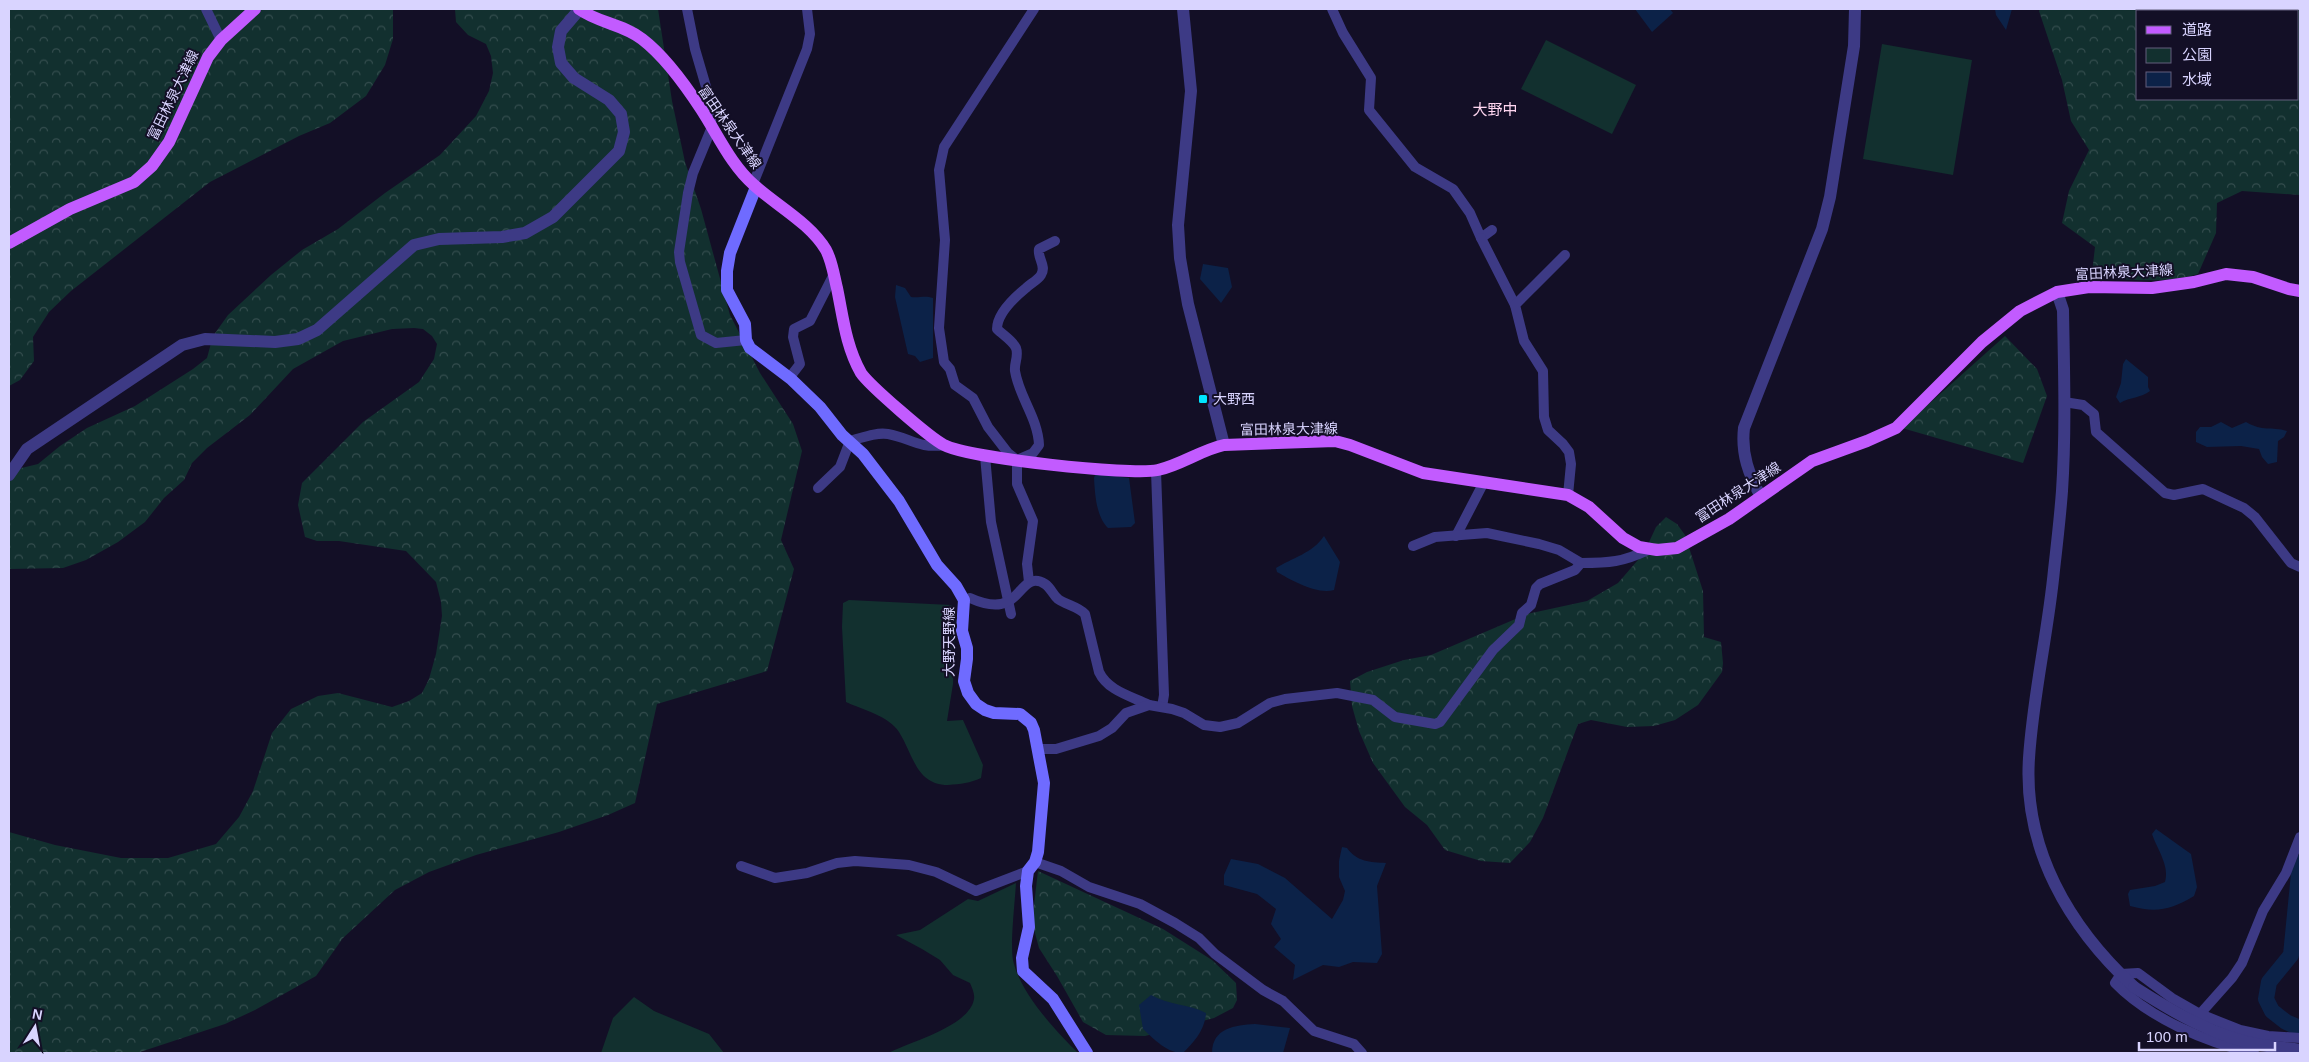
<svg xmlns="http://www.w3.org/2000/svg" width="2309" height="1062" font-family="Arial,'Noto Sans JP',sans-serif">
<defs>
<pattern id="forest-crowns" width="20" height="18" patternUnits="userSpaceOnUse" patternTransform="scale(1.25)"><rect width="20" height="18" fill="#12302f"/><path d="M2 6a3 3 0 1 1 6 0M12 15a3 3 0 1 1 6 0" fill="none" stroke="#344d4e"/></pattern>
</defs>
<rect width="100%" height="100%" fill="#130f26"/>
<g fill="#12302f">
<path d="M 1546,40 L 1636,85 L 1612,134 L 1521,89 Z"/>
<path d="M 1882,44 L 1972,60 L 1953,175 L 1863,159 Z"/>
<path d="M 849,600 L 951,605 L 956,611 L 953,684 L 947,721 L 963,720 L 983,765 L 981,778 C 970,783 961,784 948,785 C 916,785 913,754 899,732 C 889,716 863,710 846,702 L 842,627 L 843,603 Z"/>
<path d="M 1016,883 C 1015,902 1010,944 1013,960 C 1020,993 1055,1030 1078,1053 L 888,1053 C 910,1042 970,1026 974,999 C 975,994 972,988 970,983 L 953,975 L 940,960 L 922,949 L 896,935 L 920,930 L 968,899 L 978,901 Z"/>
<path d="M 634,997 L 654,1011 L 709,1034 L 724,1053 L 601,1053 L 613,1018 Z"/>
</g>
<g fill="url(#forest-crowns)" fill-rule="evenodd">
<path d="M 9,9 L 393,9 L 393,39 L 385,65 L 366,96 L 330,123 L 299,136 L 210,182 L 71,291 L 49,312 L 33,337 L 34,361 L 20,380 L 9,386 Z"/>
<path d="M 455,9 L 658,9 L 672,101 L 685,162 L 701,209 L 730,315 L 760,373 L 793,424 L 802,451 L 781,540 L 794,569 L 767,671 L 657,704 L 635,803 L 608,815 L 559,832 L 476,855 L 429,872 L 395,890 L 343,938 L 316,976 L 255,1010 L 225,1024 L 137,1053 L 9,1053 L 9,832 L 55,845 L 121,858 L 168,858 L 216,844 L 239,817 L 253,791 L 272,733 L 291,709 L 318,696 L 338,693 L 392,707 L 409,701 L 422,693 L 429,679 L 436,654 L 442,616 L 441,602 L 436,582 L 406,551 L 339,541 L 317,541 L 305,537 L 298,505 L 302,483 L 363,422 L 419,382 L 434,359 L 437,344 L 432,336 L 423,329 L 414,328 L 392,329 L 343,341 L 293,369 L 250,415 L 207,448 L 192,463 L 184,480 L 164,498 L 145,522 L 118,542 L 86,560 L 63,568 L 9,569 L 9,471 L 38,464 L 60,446 L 87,428 L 135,406 L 193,369 L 207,358 L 213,336 L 228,315 L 271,275 L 302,250 L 338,229 L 385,193 L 440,155 L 476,116 L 489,91 L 493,73 L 491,56 L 486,44 L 468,35 L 456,22 Z"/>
<path d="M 2040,9 L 2300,9 L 2300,195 L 2242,191 L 2217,203 L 2216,233 L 2198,274 C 2169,283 2120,282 2092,273 L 2095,247 L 2062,223 L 2069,191 L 2089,150 L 2071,121 L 2062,80 L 2039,11 ZM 2138,11 L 2298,11 L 2298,99 L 2138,99 Z"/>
<path d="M 2005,336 L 2037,369 L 2047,396 L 2023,463 L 1902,428 Z"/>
<path d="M 1666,517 L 1677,524 L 1685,535 L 1703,591 L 1704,637 L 1721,642 L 1723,663 L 1722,672 L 1698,705 L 1675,720 L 1654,726 L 1627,727 L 1591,720 L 1578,724 L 1543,818 L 1530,842 L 1510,863 L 1481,861 L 1445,850 L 1427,825 L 1405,807 L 1373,763 L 1359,731 L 1352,706 L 1350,681 L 1367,672 L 1404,660 L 1431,655 L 1527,614 L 1587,601 L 1618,583 L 1644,553 L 1656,527 Z"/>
<path d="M 1038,871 L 1163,929 L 1212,960 L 1236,983 L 1237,1000 L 1233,1008 L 1214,1018 L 1145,1036 L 1106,1035 L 1083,1022 L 1057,976 L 1039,948 L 1032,922 Z"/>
</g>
<g fill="#0c2248">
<path d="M 1635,9 L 1670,9 L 1673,13 L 1652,32 Z"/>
<path d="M 1995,9 L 2012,9 L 2006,30 L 1996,15 Z"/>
<path d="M 1203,264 L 1228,268 L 1232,287 L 1221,303 L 1200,279 Z"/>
<path d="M 896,285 L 905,288 L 911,297 C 920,298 925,295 933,298 L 933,358 L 920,362 L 915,356 L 908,354 L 895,297 Z"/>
<path d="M 2126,359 L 2148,377 L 2148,387 L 2150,391 C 2141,398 2130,397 2120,403 L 2116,397 L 2121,383 L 2123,364 Z"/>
<path d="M 2221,422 L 2232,428 L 2246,422 C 2263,432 2271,426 2287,431 L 2284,437 L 2278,441 L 2277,462 L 2268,464 L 2262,457 L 2259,449 L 2241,446 L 2207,447 L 2196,442 L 2196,432 L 2200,427 L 2211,427 Z"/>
<path d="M 1099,474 L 1129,478 L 1135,523 L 1131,527 L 1108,528 C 1096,516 1095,494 1094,478 L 1095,475 Z"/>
<path d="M 1324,536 L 1340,562 L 1334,590 C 1317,595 1291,580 1277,572 L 1276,568 C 1292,558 1313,553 1324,536 Z"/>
<path d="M 2156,829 L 2191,854 L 2197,887 L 2194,896 C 2171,910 2156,913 2130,906 L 2128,894 L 2130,890 L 2155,886 L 2165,882 C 2170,866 2157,849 2152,834 Z"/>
<path d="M 1342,847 L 1347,848 C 1357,862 1370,862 1386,863 L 1377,886 L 1382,954 L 1377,963 L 1353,962 L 1339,967 L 1323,965 L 1293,980 L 1295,965 L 1274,947 L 1281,939 L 1271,924 L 1276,909 L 1257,894 L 1224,885 L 1224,875 L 1231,859 L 1258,864 L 1285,878 L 1332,919 L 1343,900 L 1345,891 L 1339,877 L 1339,861 Z"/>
<path d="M 1151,995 C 1168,1005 1189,1004 1206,1013 C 1205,1030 1194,1042 1183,1053 C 1167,1053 1155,1040 1143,1029 L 1139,1005 Z"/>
<path d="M 1255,1024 L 1290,1028 L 1283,1053 L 1212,1053 C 1212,1028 1235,1025 1255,1024 Z"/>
</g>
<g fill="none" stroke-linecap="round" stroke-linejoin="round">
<path stroke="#0c2248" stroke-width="16" d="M 2300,863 L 2291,955 L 2269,982 L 2266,999 L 2272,1011 L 2286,1022 L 2300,1028"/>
<g stroke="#3d3a85" stroke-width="10">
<path d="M 206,9 L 221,40"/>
<path d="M 687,9 L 695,49 L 707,90 L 712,127 L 693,173 L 688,193 L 679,252 L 680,262 L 701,335 L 716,343 L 746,340"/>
<path d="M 1332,9 L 1343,33 L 1371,78 L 1369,110 L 1415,167 L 1453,189 L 1470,213 L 1481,238 L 1492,230"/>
<path d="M 753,184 L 807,49 L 810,34 L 807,9"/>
<path d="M 1481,238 L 1515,305"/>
<path d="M 1565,255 L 1515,305 L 1524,341 L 1543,371 L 1544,417 L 1548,430 L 1563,444 L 1569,452 L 1571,464 L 1568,495"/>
<path d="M 790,377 L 800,364 L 793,337 L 794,329 L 810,321 L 834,274"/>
<path d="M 2064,402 L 2083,405 L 2094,414 L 2096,432 L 2165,493 L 2174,495 L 2203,489 L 2244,508 L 2255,517 L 2291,563 L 2300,567"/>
<path d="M 985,456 L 991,522 L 1011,614"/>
<path d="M 1017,460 L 1008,453 L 988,427 L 973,398 L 955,385 L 950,369 L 944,362 L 939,328 L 945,240 L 939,170 L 944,147 L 1034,9"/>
<path d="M 1017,460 L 1033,453 L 1039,445 C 1038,418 1019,397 1015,371 C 1014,363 1019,356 1016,348 C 1013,341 1003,335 997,329 C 997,314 1015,297 1026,288 C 1030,284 1038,280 1041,275 C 1047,266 1037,258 1039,249 L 1055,241"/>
<path d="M 1017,460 L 1017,484 L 1033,521 L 1027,564 L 1029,582"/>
<path d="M 1156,471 L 1164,695 L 1162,707"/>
<path d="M 818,488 L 840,467 L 850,441 C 862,438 875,432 888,434 C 911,438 918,449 945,445"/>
<path d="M 1456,536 L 1484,482"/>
<path d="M 1413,546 L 1435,537 L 1487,533 L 1539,544 L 1559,550 L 1581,563"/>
<path d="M 970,598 C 981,603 995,608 1007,602 C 1021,596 1027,572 1045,584 C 1051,588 1053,595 1058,599 C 1066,605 1077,606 1085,614 L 1099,672 C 1108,691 1131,696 1149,705"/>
<path d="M 1037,749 L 1056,749 L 1099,736 L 1112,728 L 1126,713 L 1149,705 L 1172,709 L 1184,713 L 1204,725 L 1220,727 L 1238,723 L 1270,703 L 1285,699 L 1337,693 L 1373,700 L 1395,717 L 1435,724 L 1440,722 L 1493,650 L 1519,625 L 1522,613 L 1531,605 L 1536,588 L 1540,584 L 1575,570 L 1581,563 C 1609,563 1623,562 1648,550"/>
<path d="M 1035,862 L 1061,871 L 1089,887 L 1140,904 L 1175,923 L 1199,938 L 1215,954 L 1263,990 L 1283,1001 L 1314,1031 L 1354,1044 L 1362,1053"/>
<path d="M 741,866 L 775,878 L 807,873 L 837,863 L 855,861 L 909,865 L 936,872 L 976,891 L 1028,871"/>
<path d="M 2200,1014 L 2232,978 L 2242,963 L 2263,911 L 2286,873 L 2300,837"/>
<path d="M 2254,1053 C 2207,1043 2149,1018 2115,983 L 2121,974 L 2138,973 L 2172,998 L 2200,1014 L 2240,1030 L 2268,1036 L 2300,1038"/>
</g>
<g stroke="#3d3a85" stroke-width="12">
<path d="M 1183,9 L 1191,91 L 1178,225 L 1180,258 L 1188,304 L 1224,445"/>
<path d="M 2057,292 L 2063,310 C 2064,370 2066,431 2062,491 C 2060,518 2057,544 2054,570 C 2048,633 2033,695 2029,758 C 2023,849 2069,927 2134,987"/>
<path d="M 9,475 L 27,449 L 182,345 L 205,339 L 275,342 L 298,339 L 317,330 L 414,245 L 439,239 L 502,237 L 525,233 L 553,217 L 619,151 L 624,132 L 621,114 L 609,100 L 574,78 L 561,63 L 558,47 L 561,31 L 579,10"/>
<path d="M 1761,497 C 1749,475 1741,454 1744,428 L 1822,229 L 1830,197 L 1854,46 L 1855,9"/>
</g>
<path stroke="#6f6bff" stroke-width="12" d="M 756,187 L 730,253 L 727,271 L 727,290 L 745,324 L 746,340 L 750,348 L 791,379 L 820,407 L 842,435 L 863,454 L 899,501 L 937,565 L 956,586 L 964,600 L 962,631 L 967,648 L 967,659 L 964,681 L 968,693 L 976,704 L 985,710 L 994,713 L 1020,714 L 1031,723 L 1034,730 L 1044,783 L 1038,852 L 1035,862 L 1028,871 L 1026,886 L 1029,927 L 1022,958 L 1023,971 L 1053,999 L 1087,1053"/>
<g stroke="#c25bff" stroke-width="12">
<path d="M 579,9 C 598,23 623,24 642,39 C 663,55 686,86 701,109 C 718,135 731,165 754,185 C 777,206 810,223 826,250 C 832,261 834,276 837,288 C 843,317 846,347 861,373 C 869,385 930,438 944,445 C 968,458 1131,476 1158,470 C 1181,465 1201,450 1224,445 L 1335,441 L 1350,445 L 1423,473 L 1568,495 L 1589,507 L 1623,538 L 1639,547 L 1657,550 L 1677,548 L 1729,519 L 1812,461 L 1867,441 L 1896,428 L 1982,342 L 2020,311 L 2057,292 L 2089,287 L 2152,288 L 2194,282 L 2226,274 L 2253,277 L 2289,289 L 2300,291"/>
<path d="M 9,243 L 70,209 L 134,182 L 152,166 L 169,142 L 208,57 L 221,40 L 255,9"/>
</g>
<path stroke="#3d3a85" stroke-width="12" d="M 2134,987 C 2173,1012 2215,1037 2261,1045 C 2274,1047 2287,1048 2300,1050"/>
</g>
<rect fill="#00e5ff" stroke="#130f26" stroke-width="2" x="1198" y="394" width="10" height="10" rx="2.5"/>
<g text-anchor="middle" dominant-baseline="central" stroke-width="4" stroke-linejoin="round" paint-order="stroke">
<g font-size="14" fill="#d9d4ff" stroke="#130f26">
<text transform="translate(173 95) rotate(-64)">富田林泉大津線</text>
<text transform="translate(730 127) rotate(55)">富田林泉大津線</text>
<text transform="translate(2124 272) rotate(-3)">富田林泉大津線</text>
<text transform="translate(1289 429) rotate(-1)">富田林泉大津線</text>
<text transform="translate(1738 492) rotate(-33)">富田林泉大津線</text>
<text transform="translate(949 642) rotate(-90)">大野天野線</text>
</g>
<g font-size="14" fill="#d9d4ff" stroke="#130f26" text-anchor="start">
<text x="1213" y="399">大野西</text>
</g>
<g font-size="15" fill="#ffd6f0" stroke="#130f26">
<text x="1495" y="109">大野中</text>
</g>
</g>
<rect width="2309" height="1062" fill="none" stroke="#d9d4ff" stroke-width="20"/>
<rect x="2136" y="10" width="162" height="90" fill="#130f26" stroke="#625e7d"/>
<rect x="2146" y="26" width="25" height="8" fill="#c25bff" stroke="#625e7d"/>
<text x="2182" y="35" font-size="15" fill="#d9d4ff">道路</text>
<rect x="2146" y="48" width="25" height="15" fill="#12302f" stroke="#625e7d"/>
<text x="2182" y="60" font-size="15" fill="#d9d4ff">公園</text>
<rect x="2146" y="72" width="25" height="15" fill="#0c2248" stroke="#625e7d"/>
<text x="2182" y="85" font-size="15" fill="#d9d4ff">水域</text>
<g transform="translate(35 1027) rotate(11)" stroke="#130f26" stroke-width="4" paint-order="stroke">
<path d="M0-4L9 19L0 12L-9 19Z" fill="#d9d4ff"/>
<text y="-8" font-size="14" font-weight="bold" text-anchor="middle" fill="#d9d4ff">N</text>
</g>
<path d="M2139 1042v8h136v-8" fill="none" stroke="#d9d4ff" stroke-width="2.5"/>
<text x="2146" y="1042" font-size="15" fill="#d9d4ff" stroke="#130f26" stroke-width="4" paint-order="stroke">100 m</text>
</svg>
